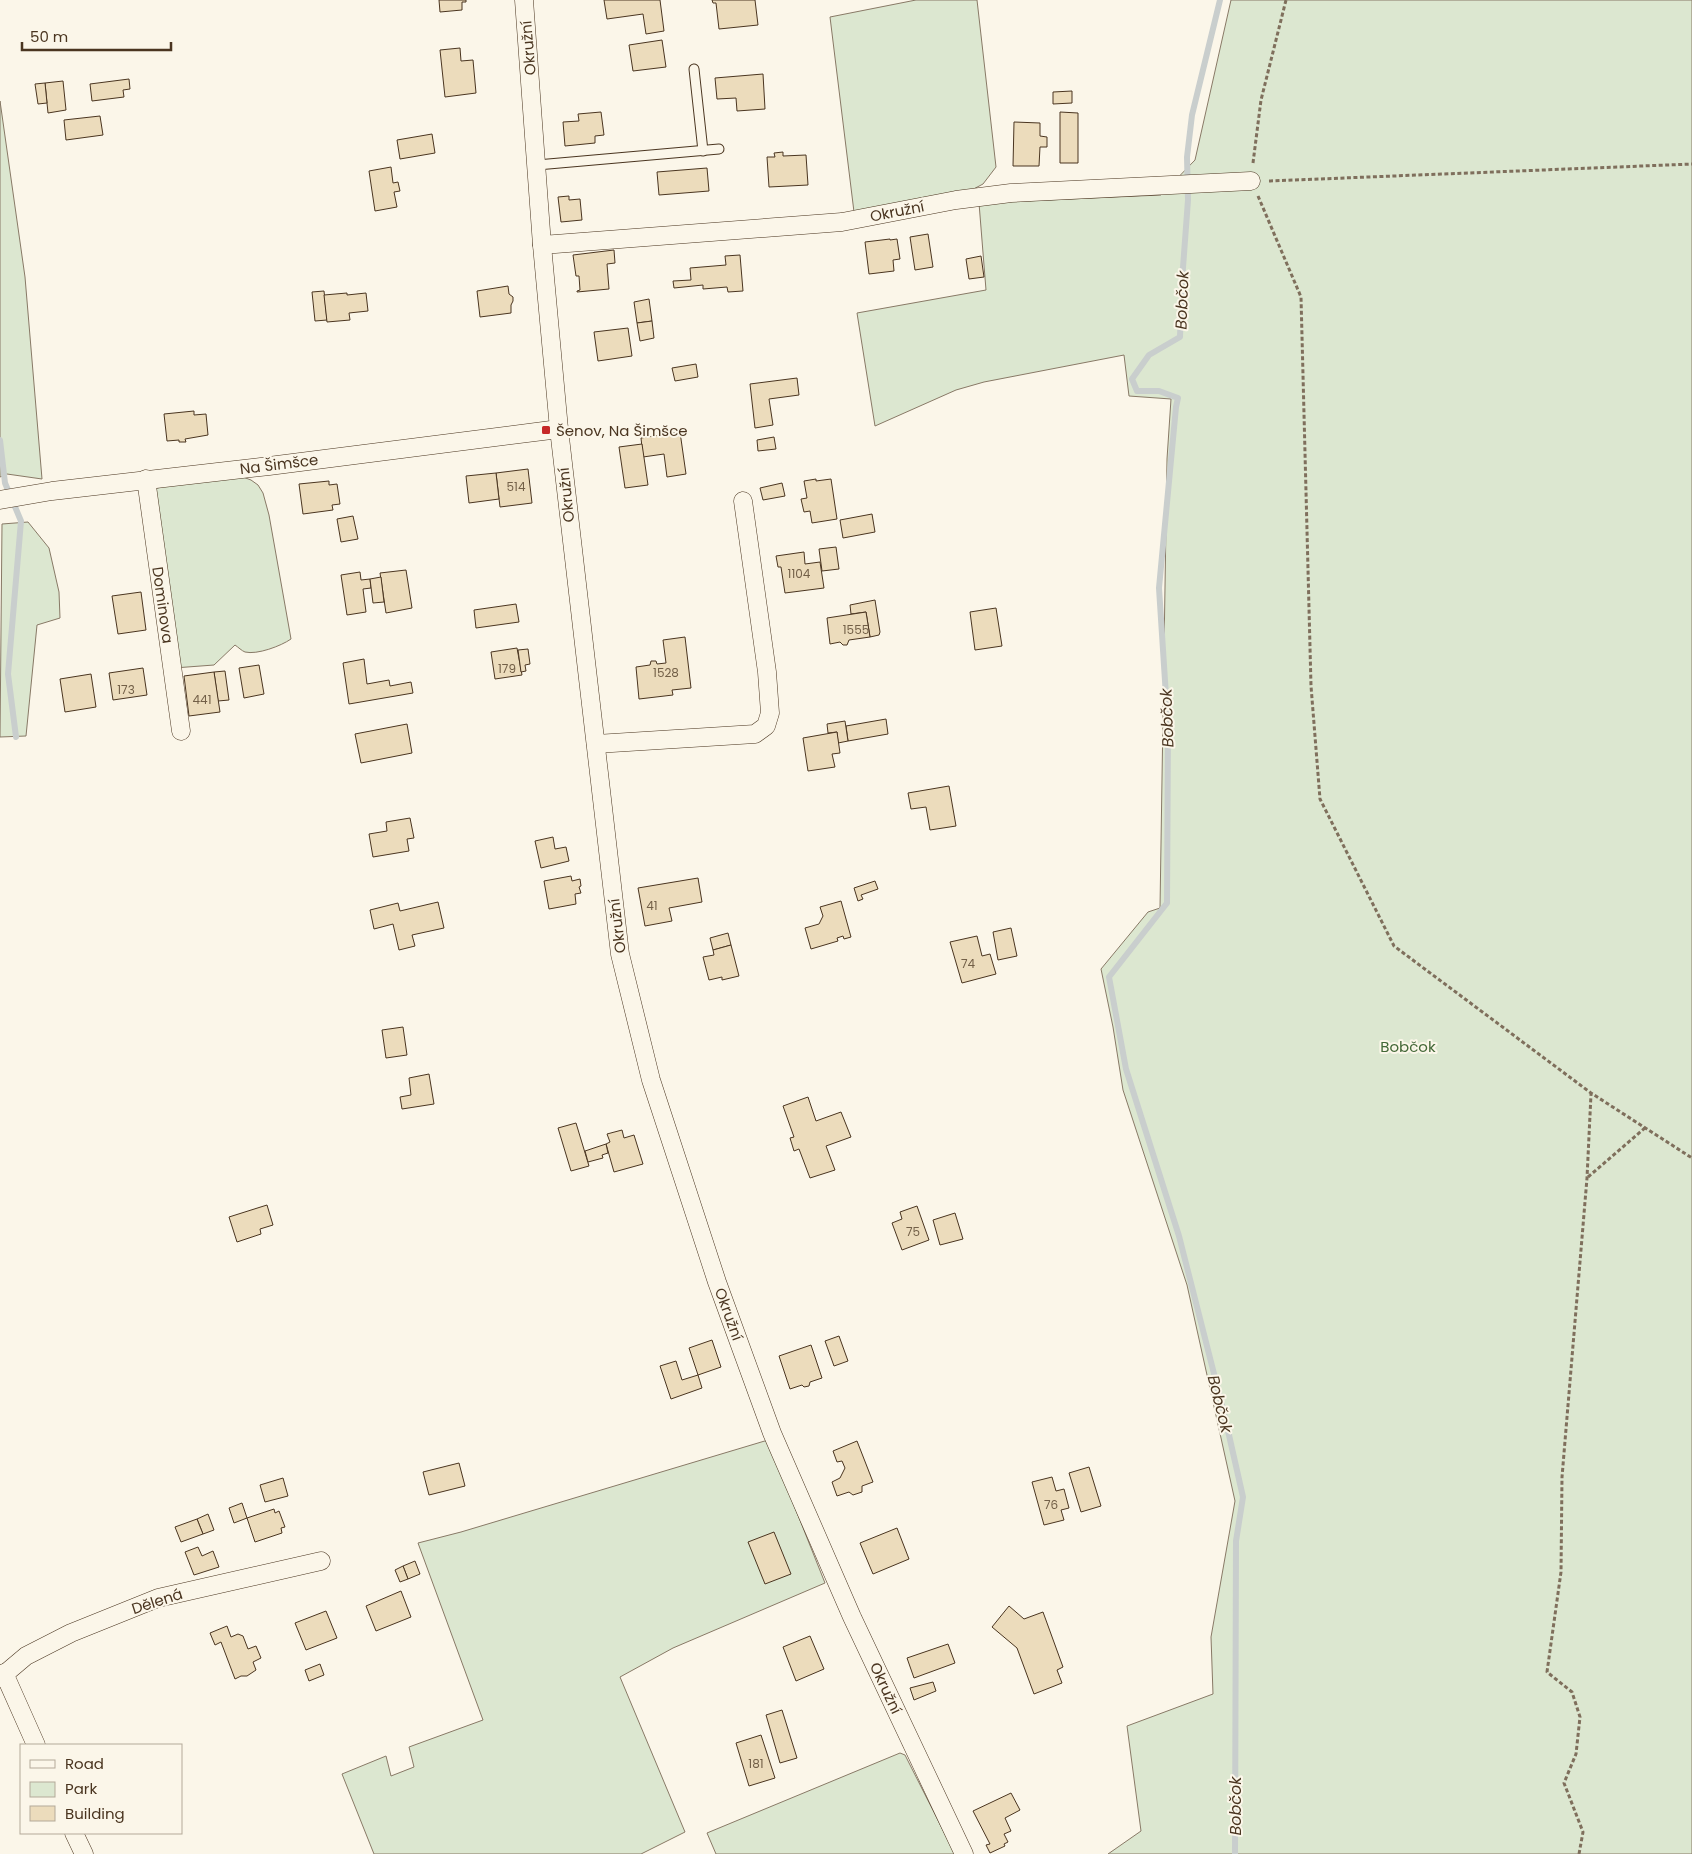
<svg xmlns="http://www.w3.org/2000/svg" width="1692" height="1854" font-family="Poppins,sans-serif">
<rect width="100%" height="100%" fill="#fbf6e9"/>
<g fill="#dce7d0" stroke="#887966">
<path d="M 916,0 L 977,0 L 996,167 L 983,184 L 964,194 L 854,212 L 830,17 Z"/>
<path d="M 1231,0 L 1692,0 L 1692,1854 L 1108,1854 L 1141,1831 L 1127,1726 L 1213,1694 L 1211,1637 L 1235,1501 L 1187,1285 L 1123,1090 L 1113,1027 L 1101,969 L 1148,912 L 1160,908 L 1167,459 L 1171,399 L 1129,396 L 1124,355 L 984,382 L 956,390 L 875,426 L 857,313 L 986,290 L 979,203 L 1161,195 L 1195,160 Z"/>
<path d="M 0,101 L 25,277 L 42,479 L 7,474 L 0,477 Z"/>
<path d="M 243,477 L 251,480 L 258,485 L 263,493 L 269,515 L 291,639 C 281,646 257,655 245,652 C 242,651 238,647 235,645 L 214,665 L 174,668 L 153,489 L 170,485 Z"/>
<path d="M 28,522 L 49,548 L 59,592 L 60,618 L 37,625 L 26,736 L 0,737 L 2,524 Z"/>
<path d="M 768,1440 L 825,1583 L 673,1648 L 620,1677 L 685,1832 L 641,1854 L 374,1854 L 342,1774 L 386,1756 L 391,1776 L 414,1767 L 409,1747 L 483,1720 L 418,1543 L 461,1532 Z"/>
<path d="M 900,1753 L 905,1755 L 955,1854 L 716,1854 L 707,1833 Z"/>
</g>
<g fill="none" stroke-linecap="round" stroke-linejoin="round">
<g stroke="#c9cecd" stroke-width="6">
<path d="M 1220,0 L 1192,115 L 1187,157 L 1188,200 L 1182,281 L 1180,337 L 1149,355 L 1132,379 L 1137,391 L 1159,391 L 1178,398 L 1176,407 L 1159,588 L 1168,727 L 1167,903 L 1109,977 L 1126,1069 L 1179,1236 L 1224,1413 L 1243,1497 L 1236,1541 L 1235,1854"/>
<path d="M 0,440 L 5,483 L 21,521 L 8,674 L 16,737"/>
</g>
</g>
<g fill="#ecdcbc" stroke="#4a3520">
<path d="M 439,0 L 466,0 L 466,2 L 462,2 L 462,10 L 440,12 Z"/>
<path d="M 604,0 L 660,0 L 664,31 L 646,34 L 643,14 L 607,19 Z"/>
<path d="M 712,0 L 755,0 L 758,25 L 719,29 L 716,3 L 713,3 Z"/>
<path d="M 662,40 L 666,67 L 633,71 L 629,45 Z"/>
<path d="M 460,48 L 461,61 L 473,60 L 476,93 L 445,97 L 440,50 Z"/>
<path d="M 763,74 L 765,109 L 737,111 L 736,98 L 717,99 L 715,78 Z"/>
<path d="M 129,79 L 130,89 L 123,90 L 124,97 L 92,101 L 90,84 Z"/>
<path d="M 63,81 L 66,110 L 48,113 L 45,83 Z"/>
<path d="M 45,83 L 47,103 L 38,104 L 35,84 Z"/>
<path d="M 1072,91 L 1072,103 L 1053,104 L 1053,92 Z"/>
<path d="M 601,112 L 604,135 L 595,136 L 595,143 L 565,146 L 563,122 L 579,121 L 578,114 Z"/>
<path d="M 1060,112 L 1078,113 L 1078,163 L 1060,163 Z"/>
<path d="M 100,116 L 103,135 L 66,140 L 64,120 Z"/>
<path d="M 1014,122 L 1040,123 L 1040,136 L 1047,137 L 1047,147 L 1040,147 L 1039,166 L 1013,166 Z"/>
<path d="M 432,134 L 435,153 L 400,159 L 397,140 Z"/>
<path d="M 783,152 L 783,156 L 806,155 L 808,185 L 769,187 L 767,157 L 775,157 L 774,153 Z"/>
<path d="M 391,167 L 393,183 L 398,182 L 400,191 L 394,192 L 397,207 L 375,211 L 369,171 Z"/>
<path d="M 707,168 L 709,191 L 659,195 L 657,172 Z"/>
<path d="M 569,196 L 569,200 L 580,199 L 582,220 L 561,222 L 558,197 Z"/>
<path d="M 928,234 L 933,267 L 915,270 L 910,237 Z"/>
<path d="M 890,239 L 890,240 L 897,239 L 900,259 L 893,260 L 894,271 L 869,274 L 865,242 Z"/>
<path d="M 614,250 L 615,263 L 607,264 L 609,289 L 577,292 L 577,291 L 580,290 L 579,276 L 576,276 L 573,255 Z"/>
<path d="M 740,255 L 743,291 L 728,292 L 727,287 L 703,289 L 703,285 L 674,288 L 673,281 L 691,280 L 690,268 L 726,265 L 725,256 Z"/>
<path d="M 981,256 L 984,277 L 969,279 L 966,259 Z"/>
<path d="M 508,286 L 509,294 L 513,297 L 513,301 L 511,305 L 511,313 L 480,317 L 477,291 Z"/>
<path d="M 324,291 L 327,320 L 315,321 L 312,292 Z"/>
<path d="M 347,293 L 347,295 L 366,293 L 368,311 L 349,313 L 350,320 L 327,322 L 324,295 Z"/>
<path d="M 649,299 L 652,321 L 637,323 L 634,302 Z"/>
<path d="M 652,321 L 654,338 L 640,341 L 637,323 Z"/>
<path d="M 628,328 L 632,356 L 598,361 L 594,332 Z"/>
<path d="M 696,364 L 698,377 L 675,381 L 672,368 Z"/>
<path d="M 797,378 L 799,395 L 769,399 L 773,425 L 755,428 L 750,384 Z"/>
<path d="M 194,411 L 194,415 L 206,414 L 208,435 L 185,439 L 186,442 L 179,442 L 179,440 L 167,441 L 164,414 Z"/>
<path d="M 680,432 L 686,474 L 667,477 L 664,454 L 643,457 L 641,438 Z"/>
<path d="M 774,437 L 776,449 L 758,451 L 757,440 Z"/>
<path d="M 642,444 L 648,485 L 625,488 L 619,447 Z"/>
<path d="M 528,469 L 532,503 L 500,507 L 496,473 Z"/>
<path d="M 496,473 L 499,499 L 469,503 L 466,476 Z"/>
<path d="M 816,479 L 816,481 L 831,479 L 837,519 L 812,523 L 810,511 L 804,512 L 801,499 L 807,498 L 804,481 Z"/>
<path d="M 329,481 L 329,485 L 337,484 L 340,504 L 332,505 L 333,510 L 303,514 L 299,484 Z"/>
<path d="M 782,483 L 785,496 L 763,500 L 760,488 Z"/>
<path d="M 872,514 L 875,532 L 843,538 L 840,520 Z"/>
<path d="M 353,516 L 358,539 L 341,542 L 337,519 Z"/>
<path d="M 836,547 L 839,569 L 822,571 L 819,549 Z"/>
<path d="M 804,552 L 805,564 L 820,562 L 824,588 L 785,593 L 781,567 L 778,567 L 776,556 Z"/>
<path d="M 406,570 L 412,608 L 386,613 L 380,573 Z"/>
<path d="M 360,572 L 361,580 L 370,579 L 371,588 L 363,589 L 366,612 L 347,615 L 341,575 Z"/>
<path d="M 381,577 L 384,602 L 373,603 L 370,579 Z"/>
<path d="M 141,592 L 146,630 L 118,634 L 112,596 Z"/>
<path d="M 875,600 L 880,632 L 879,635 L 870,637 L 866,612 L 851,614 L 850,605 Z"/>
<path d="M 516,604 L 519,622 L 476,628 L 474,610 Z"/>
<path d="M 996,608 L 1002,646 L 975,650 L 970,612 Z"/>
<path d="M 866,612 L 870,637 L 849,640 L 847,645 L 843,645 L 840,642 L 830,644 L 827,618 Z"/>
<path d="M 685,637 L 691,688 L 672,690 L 673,695 L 639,699 L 636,667 L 650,665 L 651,661 L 656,661 L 657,664 L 666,663 L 663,640 Z"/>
<path d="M 517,648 L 522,675 L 495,679 L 491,652 Z"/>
<path d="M 528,649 L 530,664 L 525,665 L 526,671 L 521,672 L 518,650 Z"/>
<path d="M 364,659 L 367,684 L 389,680 L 390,686 L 411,682 L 413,693 L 349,704 L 343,663 Z"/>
<path d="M 259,665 L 264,694 L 244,698 L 239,668 Z"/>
<path d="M 143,668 L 147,695 L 113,700 L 109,673 Z"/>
<path d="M 225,671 L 229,700 L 218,701 L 214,672 Z"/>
<path d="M 214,672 L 220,712 L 189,716 L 184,676 Z"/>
<path d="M 91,674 L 96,707 L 65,712 L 60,679 Z"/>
<path d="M 886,719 L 888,734 L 848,741 L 846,726 Z"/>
<path d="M 845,721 L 848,741 L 838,743 L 837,732 L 828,733 L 827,724 Z"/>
<path d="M 407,724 L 412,753 L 361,763 L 355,734 Z"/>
<path d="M 837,732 L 840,753 L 832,754 L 835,767 L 808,771 L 803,738 Z"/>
<path d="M 949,786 L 956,826 L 930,830 L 926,807 L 911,809 L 908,793 Z"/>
<path d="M 410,818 L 414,838 L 407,839 L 409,851 L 373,857 L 369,834 L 387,831 L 386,822 Z"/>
<path d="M 553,837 L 555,849 L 566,847 L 569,861 L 541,868 L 535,841 Z"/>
<path d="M 571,876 L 572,881 L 580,879 L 581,886 L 579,887 L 581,893 L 575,894 L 576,904 L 549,909 L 544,881 Z"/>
<path d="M 698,878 L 702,902 L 669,908 L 672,921 L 645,926 L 638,888 Z"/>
<path d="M 875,881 L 878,889 L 861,895 L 863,899 L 858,901 L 854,888 Z"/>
<path d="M 841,901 L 851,937 L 844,939 L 843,936 L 837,938 L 838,941 L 811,949 L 805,928 L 819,924 L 823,916 L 820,907 Z"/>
<path d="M 438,902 L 444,928 L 412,935 L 415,946 L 399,950 L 393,924 L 374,929 L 370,910 L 398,903 L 400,911 Z"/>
<path d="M 1011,928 L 1017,956 L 998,960 L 993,932 Z"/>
<path d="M 728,933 L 731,945 L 713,950 L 710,938 Z"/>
<path d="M 977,936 L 982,956 L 990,954 L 996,974 L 962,983 L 950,942 Z"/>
<path d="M 731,945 L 739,976 L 722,980 L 722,977 L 709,980 L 703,957 L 714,955 L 713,950 Z"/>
<path d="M 403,1027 L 407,1055 L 386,1058 L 382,1030 Z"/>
<path d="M 429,1074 L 434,1104 L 402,1109 L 400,1097 L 411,1095 L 409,1078 Z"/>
<path d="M 808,1097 L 816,1121 L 841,1112 L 851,1137 L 826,1146 L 835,1170 L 810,1178 L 799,1149 L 794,1151 L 790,1138 L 794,1137 L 783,1106 Z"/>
<path d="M 576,1123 L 589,1166 L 571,1171 L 558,1128 Z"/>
<path d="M 622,1130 L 624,1138 L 634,1135 L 643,1164 L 614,1172 L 606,1144 L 610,1142 L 607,1134 Z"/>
<path d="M 606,1144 L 608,1153 L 602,1155 L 603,1158 L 588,1162 L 585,1151 Z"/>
<path d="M 267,1205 L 273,1225 L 260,1229 L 261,1234 L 237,1242 L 229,1217 Z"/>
<path d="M 917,1206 L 929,1240 L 902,1250 L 892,1223 L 902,1219 L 900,1212 Z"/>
<path d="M 955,1213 L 963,1239 L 940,1245 L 933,1220 Z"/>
<path d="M 839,1336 L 848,1361 L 834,1366 L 825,1341 Z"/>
<path d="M 712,1340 L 721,1367 L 698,1375 L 689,1348 Z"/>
<path d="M 811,1345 L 822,1378 L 810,1382 L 809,1386 L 804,1387 L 802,1385 L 790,1389 L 779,1356 Z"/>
<path d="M 676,1361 L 682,1380 L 698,1375 L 702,1388 L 671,1399 L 660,1366 Z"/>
<path d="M 857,1441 L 873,1482 L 862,1486 L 862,1492 L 853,1495 L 849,1492 L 837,1496 L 832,1482 L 840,1478 L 845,1468 L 842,1461 L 837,1462 L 833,1451 Z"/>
<path d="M 459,1463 L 465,1486 L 429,1495 L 423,1472 Z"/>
<path d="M 1089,1467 L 1101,1506 L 1081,1512 L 1069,1473 Z"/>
<path d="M 1052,1477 L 1056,1491 L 1064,1489 L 1069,1508 L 1061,1510 L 1064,1520 L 1044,1525 L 1032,1482 Z"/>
<path d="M 283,1478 L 288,1496 L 265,1502 L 260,1485 Z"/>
<path d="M 242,1503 L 247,1518 L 234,1523 L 229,1508 Z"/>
<path d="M 274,1509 L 275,1513 L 279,1511 L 285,1527 L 281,1528 L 282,1533 L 255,1542 L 247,1518 Z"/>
<path d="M 208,1514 L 214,1530 L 203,1534 L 197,1519 Z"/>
<path d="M 197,1519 L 203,1534 L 181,1542 L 175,1527 Z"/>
<path d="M 897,1528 L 909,1559 L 873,1574 L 860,1543 Z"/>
<path d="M 774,1532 L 791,1574 L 765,1584 L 748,1542 Z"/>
<path d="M 198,1547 L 202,1556 L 213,1551 L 219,1567 L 194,1575 L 185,1552 Z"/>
<path d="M 415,1561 L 420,1574 L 408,1579 L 403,1566 Z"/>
<path d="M 403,1566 L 408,1579 L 400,1582 L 395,1570 Z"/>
<path d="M 401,1591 L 411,1617 L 376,1631 L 366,1606 Z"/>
<path d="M 1009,1606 L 1024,1619 L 1043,1612 L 1063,1667 L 1057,1670 L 1062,1683 L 1034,1694 L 1017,1648 L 992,1627 Z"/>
<path d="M 326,1611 L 337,1638 L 306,1650 L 295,1623 Z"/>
<path d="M 227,1626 L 231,1637 L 238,1634 L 243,1636 L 248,1649 L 256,1646 L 261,1658 L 253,1662 L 256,1670 L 247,1676 L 241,1676 L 235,1679 L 221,1642 L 215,1645 L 210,1633 Z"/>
<path d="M 810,1636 L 824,1669 L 796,1681 L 783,1647 Z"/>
<path d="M 948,1644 L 955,1663 L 914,1678 L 907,1658 Z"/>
<path d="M 320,1664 L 324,1675 L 309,1681 L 305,1670 Z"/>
<path d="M 933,1682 L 936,1691 L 914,1700 L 910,1688 Z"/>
<path d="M 782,1710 L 797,1758 L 780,1763 L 766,1715 Z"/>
<path d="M 761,1735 L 775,1778 L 749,1786 L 736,1743 Z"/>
<path d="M 1011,1793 L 1020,1810 L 1005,1818 L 1011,1831 L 1004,1834 L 1008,1842 L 1004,1844 L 1005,1846 L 990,1853 L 986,1845 L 990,1844 L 973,1811 Z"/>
</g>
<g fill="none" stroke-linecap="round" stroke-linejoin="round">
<defs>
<g id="lane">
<path d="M 694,69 L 703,151"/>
<path d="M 537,165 L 719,149"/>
</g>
<g id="street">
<path d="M 524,0 L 542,245 L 559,429 L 620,954 L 651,1080 L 717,1282 L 772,1433 L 852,1617 L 964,1854"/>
<path d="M 542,245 L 842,222 L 956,200 L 1011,193 L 1251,181"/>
<path d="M 146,479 L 181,731"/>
<path d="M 0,500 L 52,491 L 269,466 L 559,429"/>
<path d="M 596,744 L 755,734 L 766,726 L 770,713 L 767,672 L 743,501"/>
<path d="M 4,1673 L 36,1745"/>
<path d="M 0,1678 L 26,1656 L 71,1633 L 158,1598 L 321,1561"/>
<path d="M 74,1833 L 84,1854"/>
</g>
</defs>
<use href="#lane" stroke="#4a3520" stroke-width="11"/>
<use href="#street" stroke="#4a3520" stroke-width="19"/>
<g stroke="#7f6f5c" stroke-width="3" stroke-dasharray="4 2.5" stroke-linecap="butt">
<path d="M 1253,163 L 1261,100 L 1286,0"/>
<path d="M 1269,181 L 1692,164"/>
<path d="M 1258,196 L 1301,297 L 1311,686 L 1320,799 L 1394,946 L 1591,1093 L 1692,1158"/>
<path d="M 1588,1177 L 1646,1127"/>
<path d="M 1579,1854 L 1583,1832 L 1564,1783 L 1576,1754 L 1580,1717 L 1572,1692 L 1547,1672 L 1561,1572 L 1562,1477 L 1587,1178 L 1591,1094"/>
</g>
<use href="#lane" stroke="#fbf6e9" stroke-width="9"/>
<use href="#street" stroke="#fbf6e9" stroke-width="18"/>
</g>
<rect fill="#c62828" stroke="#fbf6e9" stroke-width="2" x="541" y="425" width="10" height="10" rx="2.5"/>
<g text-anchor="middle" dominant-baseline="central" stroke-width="4" stroke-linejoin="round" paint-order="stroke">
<g font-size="12" fill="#725f47">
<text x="516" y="486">514</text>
<text x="799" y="573">1104</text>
<text x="856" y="629">1555</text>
<text x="507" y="668">179</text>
<text x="666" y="672">1528</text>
<text x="126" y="689">173</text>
<text x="202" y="699">441</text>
<text x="652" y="905">41</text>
<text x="968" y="963">74</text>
<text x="913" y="1231">75</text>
<text x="1051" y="1504">76</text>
<text x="756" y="1763">181</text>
</g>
<g font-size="15" fill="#4a3520" stroke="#fbf6e9">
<text transform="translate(528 48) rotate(-95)">Okružní</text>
<text transform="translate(897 211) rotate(-11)">Okružní</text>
<text transform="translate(279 464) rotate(-7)">Na Šimšce</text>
<text transform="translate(566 495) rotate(-96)">Okružní</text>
<text transform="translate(163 605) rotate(82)">Dominova</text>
<text transform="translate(617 926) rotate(-97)">Okružní</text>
<text transform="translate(729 1314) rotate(70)">Okružní</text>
<text transform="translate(157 1601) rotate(-18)">Dělená</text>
<text transform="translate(886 1688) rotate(65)">Okružní</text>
</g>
<g font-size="15" fill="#4a3520" stroke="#fbf6e9" text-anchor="start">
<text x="556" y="430">Šenov, Na Šimšce</text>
</g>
<g font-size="15" fill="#436837" stroke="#fbf6e9">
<text x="1408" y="1046">Bobčok</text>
</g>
<g font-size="16" font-style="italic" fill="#4a3520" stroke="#fbf6e9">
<text transform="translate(1182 300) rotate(-88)">Bobčok</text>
<text transform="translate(1167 718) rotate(-92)">Bobčok</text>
<text transform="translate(1220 1404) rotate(76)">Bobčok</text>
<text transform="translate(1235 1806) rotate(-90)">Bobčok</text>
</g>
</g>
<rect x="20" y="1744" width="162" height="90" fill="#fbf6e9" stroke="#b4a999"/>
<rect x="30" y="1760" width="25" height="8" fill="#fbf6e9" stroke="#b4a999"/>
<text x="65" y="1769" font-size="15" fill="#4a3520">Road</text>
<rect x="30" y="1782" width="25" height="15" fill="#dce7d0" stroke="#b4a999"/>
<text x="65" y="1794" font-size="15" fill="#4a3520">Park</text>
<rect x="30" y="1806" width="25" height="15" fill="#ecdcbc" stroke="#b4a999"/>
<text x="65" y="1819" font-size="15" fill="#4a3520">Building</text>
<path d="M22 42v8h149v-8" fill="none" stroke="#4a3520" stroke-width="2.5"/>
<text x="30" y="42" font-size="15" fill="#4a3520" stroke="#fbf6e9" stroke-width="4" paint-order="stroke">50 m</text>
</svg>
